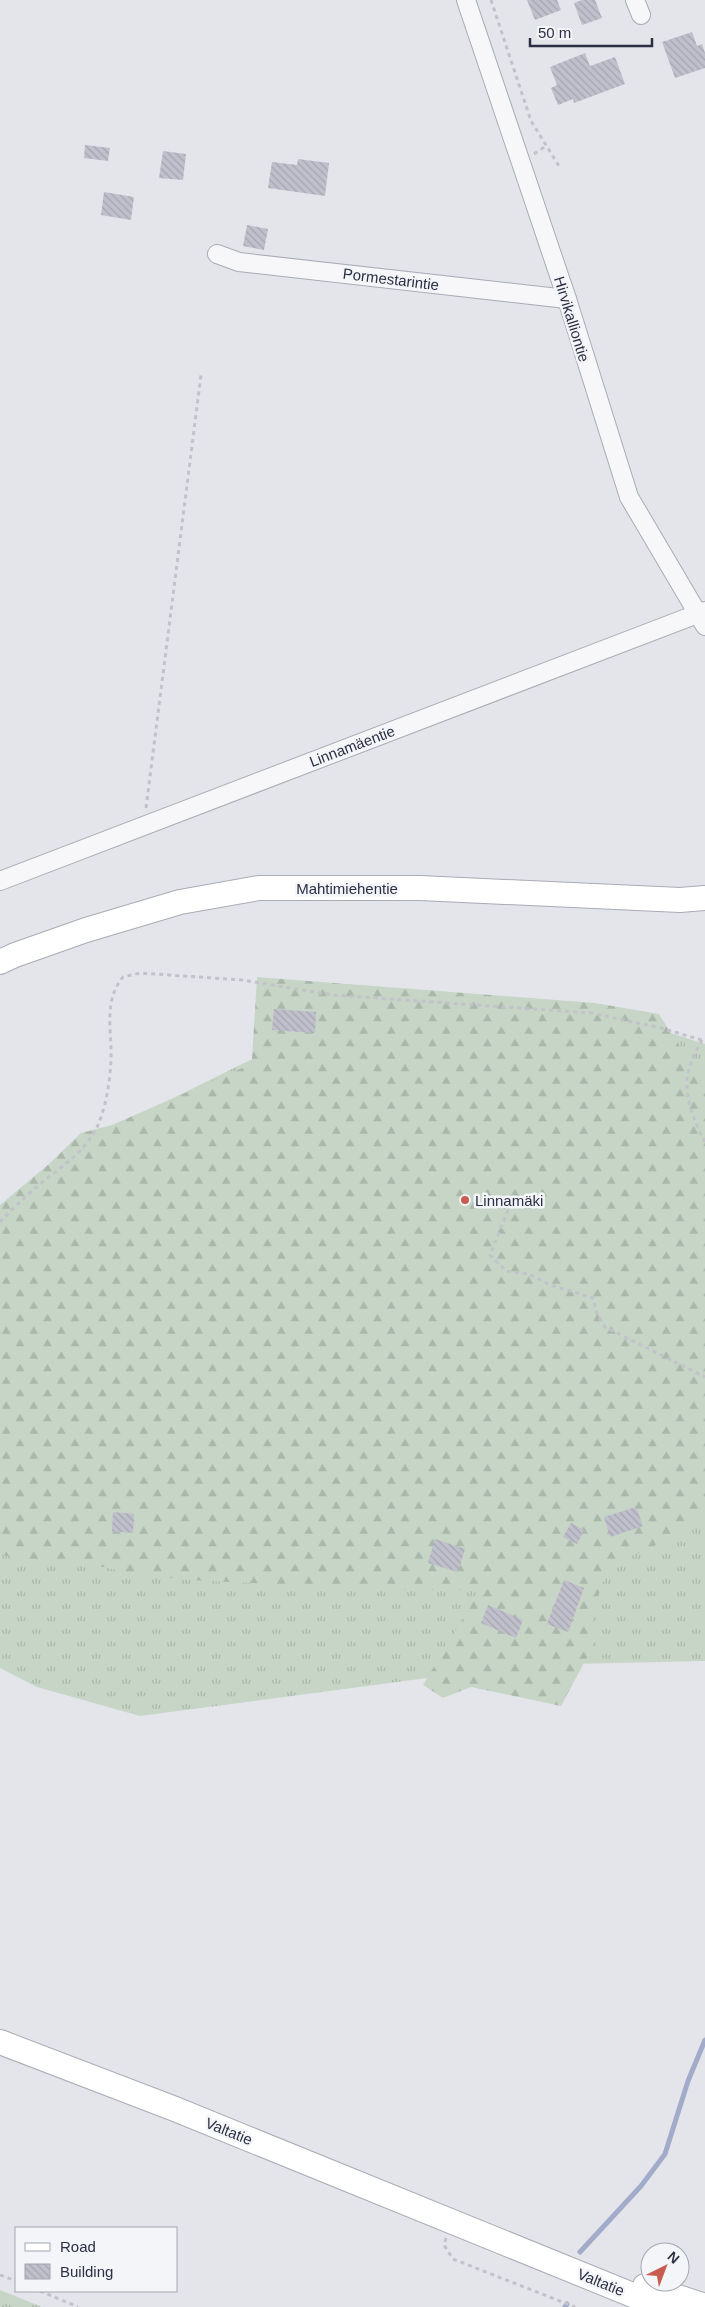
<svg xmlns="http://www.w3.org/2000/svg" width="705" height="2307" font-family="Helvetica,sans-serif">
<defs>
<pattern id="grass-tufts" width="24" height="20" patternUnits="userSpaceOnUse" patternTransform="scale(1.25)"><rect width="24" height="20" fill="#c6d5c6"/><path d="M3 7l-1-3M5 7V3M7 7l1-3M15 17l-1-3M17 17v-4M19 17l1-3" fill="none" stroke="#aab7ab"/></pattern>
<pattern id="forest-firs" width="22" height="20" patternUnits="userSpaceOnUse" patternTransform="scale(1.25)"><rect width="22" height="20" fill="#c6d5c6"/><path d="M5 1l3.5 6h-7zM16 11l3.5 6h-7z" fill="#aab7ab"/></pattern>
<pattern id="building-back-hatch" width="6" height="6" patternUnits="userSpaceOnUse" patternTransform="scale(1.25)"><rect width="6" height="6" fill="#bfc0cb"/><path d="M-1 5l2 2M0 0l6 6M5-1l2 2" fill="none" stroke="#a4a5b0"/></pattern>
</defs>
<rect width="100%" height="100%" fill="#e4e5eb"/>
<g fill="url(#grass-tufts)">
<path d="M 376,1005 L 658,1029 L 705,1044 L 705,1661 L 526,1665 L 140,1716 L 37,1687 L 0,1668 L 0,1228 L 105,1132 L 242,1064 Z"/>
<path d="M 0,2290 L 42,2307 L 0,2307 Z"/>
</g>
<path fill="url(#forest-firs)" d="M 257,977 L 595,1003 L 659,1014 L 705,1089 L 705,1516 L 675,1529 L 662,1542 L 619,1562 L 602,1583 L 594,1612 L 592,1648 L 561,1706 L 471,1687 L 443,1698 L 423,1685 L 480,1590 L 405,1590 L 188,1580 L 135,1574 L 80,1562 L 53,1560 L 36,1572 L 22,1560 L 0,1554 L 0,1205 L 49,1164 L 81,1133 L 112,1125 L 247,1066 L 252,1059 Z"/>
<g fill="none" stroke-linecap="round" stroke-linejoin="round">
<g stroke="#a2abc9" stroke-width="5">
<path d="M 580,2252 L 641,2186 L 665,2154 L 688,2081 L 705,2040"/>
<path d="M 565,2307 L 567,2304"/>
</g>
</g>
<g fill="url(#building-back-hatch)">
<path d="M 527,0 L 557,0 L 561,10 L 535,20 Z"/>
<path d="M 582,0 L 595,0 L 602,18 L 582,25 L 574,3 Z"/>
<path d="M 692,32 L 697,46 L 702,44 L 705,53 L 705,68 L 675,78 L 662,42 Z"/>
<path d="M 585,53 L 590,66 L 615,57 L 625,84 L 574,103 L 573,99 L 558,105 L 551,88 L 557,85 L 550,67 Z"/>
<path d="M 85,145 L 110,148 L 108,161 L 84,158 Z"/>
<path d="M 163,151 L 186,154 L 183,180 L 159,178 Z"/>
<path d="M 298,159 L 329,163 L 325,196 L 268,188 L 272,162 L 297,165 Z"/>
<path d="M 104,192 L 134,197 L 131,220 L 101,215 Z"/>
<path d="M 247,225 L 268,229 L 264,250 L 243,246 Z"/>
<path d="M 274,1009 L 316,1012 L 315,1033 L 272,1030 Z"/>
<path d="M 636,1507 L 643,1526 L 610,1537 L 604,1517 Z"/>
<path d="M 113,1512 L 134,1514 L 133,1533 L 112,1531 Z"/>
<path d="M 571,1523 L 584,1530 L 577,1544 L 563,1537 Z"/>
<path d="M 435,1539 L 465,1549 L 458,1572 L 428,1563 Z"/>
<path d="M 564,1580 L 584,1588 L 568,1632 L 547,1624 Z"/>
<path d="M 488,1605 L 523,1620 L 516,1638 L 481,1623 Z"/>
</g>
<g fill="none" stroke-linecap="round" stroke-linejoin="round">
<defs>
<g id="street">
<path d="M 466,0 L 567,299 L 629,497 L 705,626"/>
<path d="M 635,0 L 641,15"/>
<path d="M 217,254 L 239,262 L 567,299"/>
<path d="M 0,881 L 705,611"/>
</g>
<g id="secondary">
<path d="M 0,962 L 15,955 L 86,930 L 180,902 L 259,888 L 420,888 L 680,900 L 705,898"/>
<path d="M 0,2042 L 175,2109 L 662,2307"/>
<path d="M 645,2286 L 705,2306"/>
</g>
</defs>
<use href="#street" stroke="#a9abb5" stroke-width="20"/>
<use href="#secondary" stroke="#a9abb5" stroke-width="26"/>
<g stroke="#c2c3ca" stroke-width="3" stroke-dasharray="4 4" stroke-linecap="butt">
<path d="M 491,0 L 531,121 L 559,166"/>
<path d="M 534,154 L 546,146"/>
<path d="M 146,808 L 201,375"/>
<path d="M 702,1040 C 697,1049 692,1059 689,1069 C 682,1093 694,1121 705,1142"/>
<path d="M 508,1210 L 490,1255 L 506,1271 L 529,1274 L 550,1285 L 593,1298 L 597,1314 L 605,1327 L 705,1377"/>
<path d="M 0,1222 C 12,1209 25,1197 39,1185 C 60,1167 84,1154 97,1127 C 106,1108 110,1081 111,1060 C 112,1031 103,1001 123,977 L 140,973 L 242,980 L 333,995 L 591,1013 L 661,1028 L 705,1041"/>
<path d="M 446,2238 L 444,2245 L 453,2259 L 575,2307"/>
<path d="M 0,2275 L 16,2281"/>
<path d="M 40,2291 L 78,2307"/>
</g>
<use href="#street" stroke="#f7f7fa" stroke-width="18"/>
<use href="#secondary" stroke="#fff" stroke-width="24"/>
</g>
<circle fill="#c85c51" stroke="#f4f5f8" stroke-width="2" cx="465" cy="1200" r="5"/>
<g text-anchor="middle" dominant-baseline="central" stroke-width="5" stroke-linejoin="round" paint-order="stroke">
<g font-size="15" fill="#2c2f43" stroke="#f4f5f8">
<text transform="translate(391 279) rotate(7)">Pormestarintie</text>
<text transform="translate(572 319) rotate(73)">Hirvikalliontie</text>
<text transform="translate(352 746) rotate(-21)">Linnamäentie</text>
<text x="347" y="888">Mahtimiehentie</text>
<text transform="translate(229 2131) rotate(22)">Valtatie</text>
<text transform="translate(601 2282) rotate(22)">Valtatie</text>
</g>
<g font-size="15" fill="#2c2f43" stroke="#f4f5f8" text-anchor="start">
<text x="475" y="1200">Linnamäki</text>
</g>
</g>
<rect x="15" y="2227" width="162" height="65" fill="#f4f5f8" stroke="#a4a6b0"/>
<rect x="25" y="2243" width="25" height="8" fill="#ffffff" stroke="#a4a6b0"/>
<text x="60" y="2252" font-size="15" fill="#2c2f43">Road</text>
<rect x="25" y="2264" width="25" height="15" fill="url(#building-back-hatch)" stroke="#a4a6b0"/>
<text x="60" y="2277" font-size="15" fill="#2c2f43">Building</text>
<g transform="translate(665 2267) rotate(42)"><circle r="24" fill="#f4f5f8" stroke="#a4a6b0"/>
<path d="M0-4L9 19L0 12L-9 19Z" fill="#c85c51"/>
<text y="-8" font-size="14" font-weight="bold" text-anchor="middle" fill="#2c2f43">N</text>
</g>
<path d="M530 38v8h122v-8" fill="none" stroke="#2c2f43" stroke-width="2.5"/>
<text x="538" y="38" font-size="15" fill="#2c2f43" stroke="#f4f5f8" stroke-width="4" paint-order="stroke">50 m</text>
</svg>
